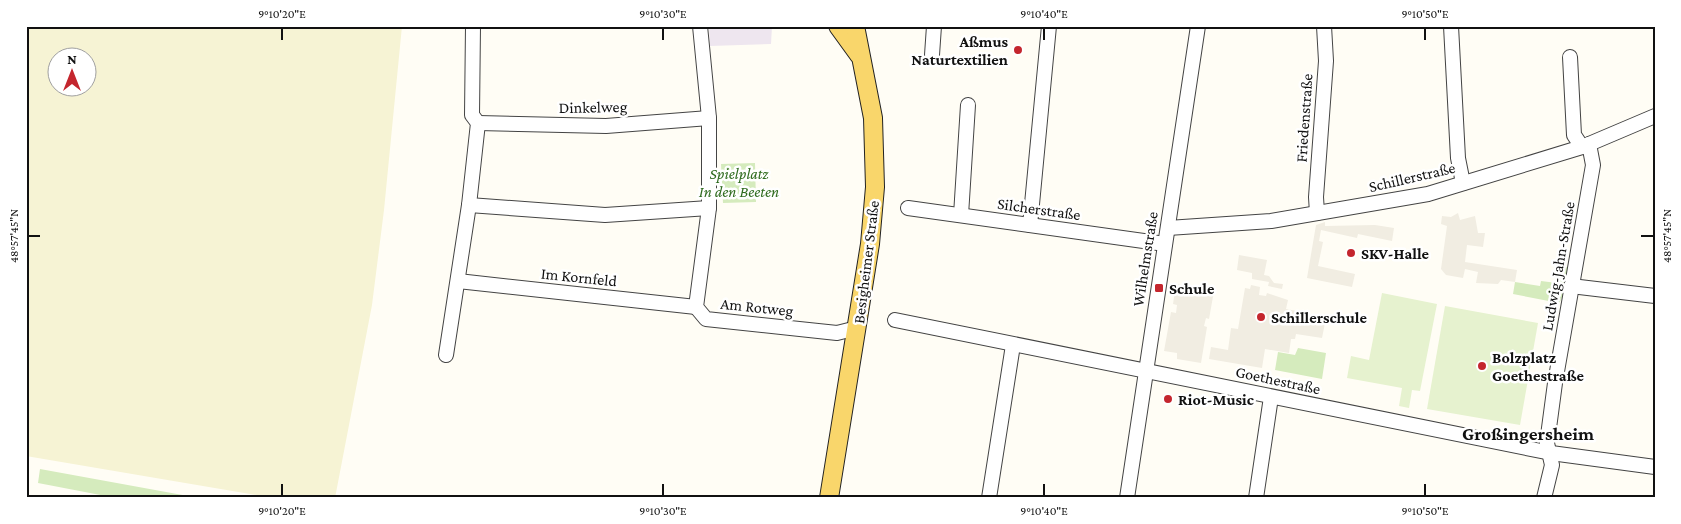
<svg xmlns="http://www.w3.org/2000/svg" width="1681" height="524" font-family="'Crimson Pro',serif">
<rect width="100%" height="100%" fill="#fffdf5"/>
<path fill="#eee6ef" d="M 709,26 L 772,26 L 771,44 L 710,46 Z"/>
<path fill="#f6f3d4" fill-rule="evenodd" d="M 26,26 L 402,26 L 384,210 L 372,305 L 335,498 L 274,498 L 26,456 ZM 58,58 L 88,58 L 88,88 L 58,88 Z"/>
<g fill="#d5ebbd">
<path d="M 755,163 L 756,202 L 723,203 L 721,164 Z"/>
<path d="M 1560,266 L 1570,268 L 1563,296 L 1559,303 L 1513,294 L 1515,282 L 1540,286 L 1541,281 L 1557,283 Z"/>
<path d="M 1298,348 L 1326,353 L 1322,379 L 1275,370 L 1278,352 L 1295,355 Z"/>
<path d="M 40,469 L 188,496 L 196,498 L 116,498 L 38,483 Z"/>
</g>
<g fill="#e6f2cf">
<path d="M 1382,293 L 1437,304 L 1420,391 L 1412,390 L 1409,408 L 1399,406 L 1402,388 L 1347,378 L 1351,356 L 1369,360 Z"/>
<path d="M 1445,306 L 1538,323 L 1520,425 L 1427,409 Z"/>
</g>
<g fill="#f1ede2">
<path d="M 1458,213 L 1460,220 L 1475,216 L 1478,233 L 1485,233 L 1483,247 L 1467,245 L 1465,262 L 1517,270 L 1515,282 L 1501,280 L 1498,284 L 1476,283 L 1478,272 L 1465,269 L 1463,278 L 1446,275 L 1441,269 L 1447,226 L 1441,224 L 1442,216 L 1451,217 Z"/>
<path d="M 1325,222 L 1325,226 L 1375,225 L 1394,228 L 1392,241 L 1358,234 L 1357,238 L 1321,230 L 1319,241 L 1323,242 L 1318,266 L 1355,274 L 1352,287 L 1307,278 L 1316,225 Z"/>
<path d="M 1239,255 L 1267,260 L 1264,275 L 1269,276 L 1274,283 L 1283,284 L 1282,289 L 1268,286 L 1269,282 L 1252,279 L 1252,273 L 1237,270 Z"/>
<path d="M 1176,284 L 1214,291 L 1209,319 L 1206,318 L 1204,326 L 1207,327 L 1201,363 L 1177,359 L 1177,353 L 1164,351 L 1171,312 L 1176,313 L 1177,305 L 1173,304 Z"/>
<path d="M 1251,285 L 1260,287 L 1259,295 L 1266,296 L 1267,293 L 1288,300 L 1286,309 L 1297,311 L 1296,320 L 1305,322 L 1306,314 L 1326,318 L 1322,338 L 1296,334 L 1295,339 L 1291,339 L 1289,353 L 1265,349 L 1262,368 L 1209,359 L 1211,347 L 1228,350 L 1231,328 L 1238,329 L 1245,288 L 1250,289 Z"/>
</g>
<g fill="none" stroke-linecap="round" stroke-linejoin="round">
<defs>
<g id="minor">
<path d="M 700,26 L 709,118 L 709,208 L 696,307 L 706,319 L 837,333 L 857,328"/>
<path d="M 1451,26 L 1458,158 L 1463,183"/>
<path d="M 932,55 L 934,26"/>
<path d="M 1570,57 L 1574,135 L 1582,147"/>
<path d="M 478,123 L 606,126 L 709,118"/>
<path d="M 469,205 L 605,215 L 709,208"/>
<path d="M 908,208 L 1165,244"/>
<path d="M 1317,213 L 1316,197 L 1326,61 L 1324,26"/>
<path d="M 961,215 L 968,105"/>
<path d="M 1030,225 L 1049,26"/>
<path d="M 1168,228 L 1271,221 L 1428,194 L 1582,147 L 1655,116"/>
<path d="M 458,281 L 696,307"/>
<path d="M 1571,286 L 1655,296"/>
<path d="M 895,320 L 1551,453 L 1655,467"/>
<path d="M 446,355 L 469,205 L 478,123 L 472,115 L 473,26"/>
<path d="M 989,498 L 1013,345"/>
<path d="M 1127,498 L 1198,26"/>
<path d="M 1256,498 L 1271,397"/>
<path d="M 1544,498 L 1552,465 L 1547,443 L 1555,383 L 1593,165 L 1589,144"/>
</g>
<g id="major">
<path d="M 838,26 L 859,55"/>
<path d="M 829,498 L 870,244 L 875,187 L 873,118 L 855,26"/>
</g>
</defs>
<use href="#minor" stroke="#444" stroke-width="16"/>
<use href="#major" stroke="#222" stroke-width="20"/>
<use href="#minor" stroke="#fff" stroke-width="14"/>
<use href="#major" stroke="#f9d66b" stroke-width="18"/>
</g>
<path fill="none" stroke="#111" stroke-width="2" d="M 282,28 L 282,40M 663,28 L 663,40M 1044,28 L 1044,40M 1425,28 L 1425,40M 28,236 L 40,236M 1641,236 L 1654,236M 282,484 L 282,496M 663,484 L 663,496M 1044,484 L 1044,496M 1425,484 L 1425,496"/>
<g fill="#c4262e" stroke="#fff" stroke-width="2">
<circle cx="1018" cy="50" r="5"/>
<circle cx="1351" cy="253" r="5"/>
<rect x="1154" y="283" width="10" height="10" rx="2.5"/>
<circle cx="1261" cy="317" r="5"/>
<circle cx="1482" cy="366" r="5"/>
<circle cx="1168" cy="399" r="5"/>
</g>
<g text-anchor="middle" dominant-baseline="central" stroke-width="5" stroke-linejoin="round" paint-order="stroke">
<g font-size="16" font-weight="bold" fill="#111" stroke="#fff" text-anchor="start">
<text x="1008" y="41" text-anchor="end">Aßmus<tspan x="1008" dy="18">Naturtextilien</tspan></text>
<text x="1361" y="253">SKV-Halle</text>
<text x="1169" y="288">Schule</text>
<text x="1271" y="317">Schillerschule</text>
<text x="1492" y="357">Bolzplatz<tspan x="1492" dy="18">Goethestraße</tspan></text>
<text x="1178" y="399">Riot-Music</text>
</g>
<g font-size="16" fill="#111" stroke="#fff">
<text transform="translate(593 107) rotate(-1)">Dinkelweg</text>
<text transform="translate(1304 118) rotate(-86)">Friedenstraße</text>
<text transform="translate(1412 177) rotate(-13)">Schillerstraße</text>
<text transform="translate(1039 209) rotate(8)">Silcherstraße</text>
<text transform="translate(1145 259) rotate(-81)">Wilhelmstraße</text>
<text transform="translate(866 262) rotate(-83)">Besigheimer Straße</text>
<text transform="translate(1558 266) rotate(-80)">Ludwig-Jahn-Straße</text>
<text transform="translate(579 277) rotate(6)">Im Kornfeld</text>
<text transform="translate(757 307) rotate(6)">Am Rotweg</text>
<text transform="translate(1278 380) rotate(12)">Goethestraße</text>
</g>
<g font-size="16" font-style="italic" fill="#2f6b1f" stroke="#fff">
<text x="739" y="173">Spielplatz<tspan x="739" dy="18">In den Beeten</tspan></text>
</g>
<g font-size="19" font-weight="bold" fill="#111" stroke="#fff">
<text x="1528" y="433">Großingersheim</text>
</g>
</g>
<rect width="1681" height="524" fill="none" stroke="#ffffff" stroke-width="55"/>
<g transform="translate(72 72)"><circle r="24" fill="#ffffff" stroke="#a0a0a0"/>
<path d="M0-4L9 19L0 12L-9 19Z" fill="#c4262e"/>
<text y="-8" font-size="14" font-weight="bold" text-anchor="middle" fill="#111111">N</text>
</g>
<rect x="28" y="28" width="1626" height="468" fill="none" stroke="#111" stroke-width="2"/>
<g font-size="12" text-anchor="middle" fill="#111">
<text x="282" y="18">9°10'20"E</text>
<text x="663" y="18">9°10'30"E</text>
<text x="1044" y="18">9°10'40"E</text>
<text x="1425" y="18">9°10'50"E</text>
<text transform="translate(14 236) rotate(-90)" y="4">48°57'45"N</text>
<text transform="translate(1667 236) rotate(-90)" y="4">48°57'45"N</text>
<text x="282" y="515">9°10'20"E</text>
<text x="663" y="515">9°10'30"E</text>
<text x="1044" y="515">9°10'40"E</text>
<text x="1425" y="515">9°10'50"E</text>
</g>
</svg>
